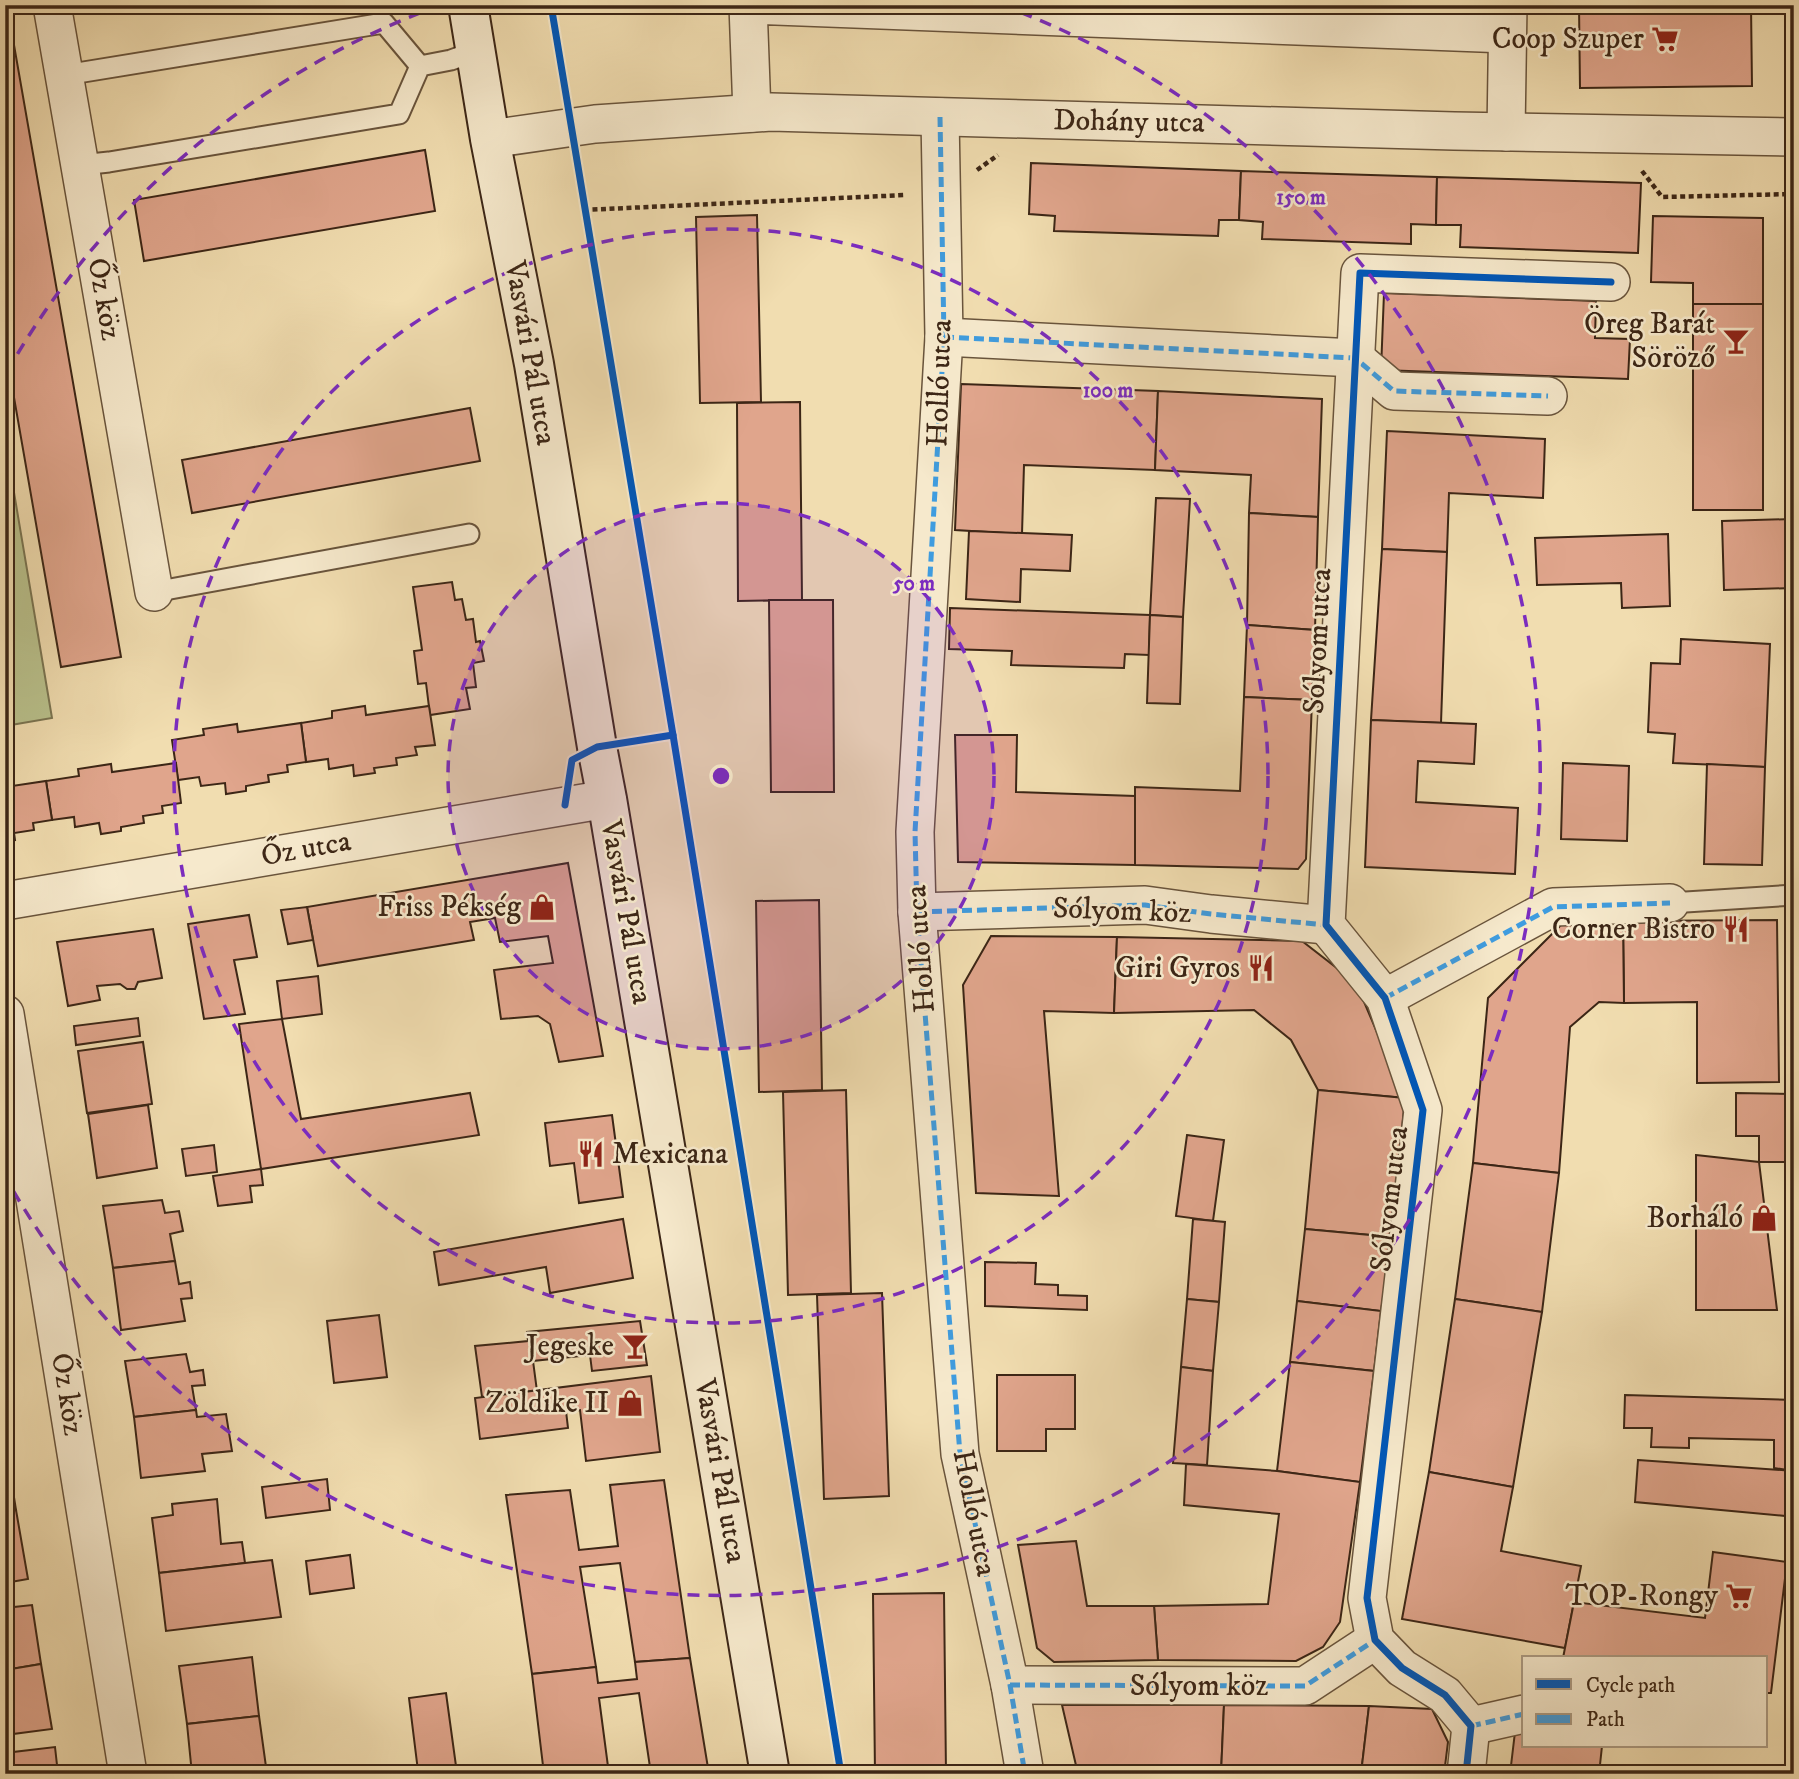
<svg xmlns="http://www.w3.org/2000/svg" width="1799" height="1779" font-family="'IM FELL DW Pica',serif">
<rect width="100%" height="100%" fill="#f1ddb0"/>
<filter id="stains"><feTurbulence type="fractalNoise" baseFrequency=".00286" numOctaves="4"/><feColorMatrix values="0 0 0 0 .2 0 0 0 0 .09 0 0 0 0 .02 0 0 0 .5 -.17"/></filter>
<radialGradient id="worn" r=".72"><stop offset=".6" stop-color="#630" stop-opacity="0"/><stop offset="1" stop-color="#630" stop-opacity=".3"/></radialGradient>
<path fill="#b9c18c" stroke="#7a7451" stroke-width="2" d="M 5,439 L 52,718 L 5,726 Z"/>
<g fill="#e0a58c" stroke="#3c2616" stroke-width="2">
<path d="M 5,5 L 7,5 L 121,657 L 61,667 L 5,346 Z"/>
<path d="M 105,5 L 142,5 L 106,11 Z"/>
<path d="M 1579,5 L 1751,5 L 1752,86 L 1580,88 Z"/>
<path d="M 425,150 L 435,211 L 144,261 L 134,200 Z"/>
<path d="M 1031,163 L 1241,171 L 1239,220 L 1219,220 L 1218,236 L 1054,231 L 1055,216 L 1029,214 Z"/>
<path d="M 1241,171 L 1437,177 L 1436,225 L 1411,224 L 1411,244 L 1262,239 L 1263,222 L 1239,220 Z"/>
<path d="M 1437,177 L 1641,183 L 1638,253 L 1460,247 L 1461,225 L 1436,225 Z"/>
<path d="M 757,215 L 761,402 L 700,403 L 696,217 Z"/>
<path d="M 1653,216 L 1763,218 L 1763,304 L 1693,304 L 1693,283 L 1651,282 Z"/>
<path d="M 1384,293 L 1596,301 L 1595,338 L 1630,339 L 1628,379 L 1381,370 Z"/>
<rect x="1693" y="304" width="70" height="206"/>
<path d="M 961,384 L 1158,391 L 1155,470 L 1024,465 L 1022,534 L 955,530 Z"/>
<path d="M 1158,391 L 1322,399 L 1318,517 L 1249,513 L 1251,475 L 1155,470 Z"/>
<path d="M 800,402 L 802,600 L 738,601 L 737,403 Z"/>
<path d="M 470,408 L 480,461 L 192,513 L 182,460 Z"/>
<path d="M 1387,431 L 1545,439 L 1543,498 L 1449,493 L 1447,552 L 1382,549 Z"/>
<path d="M 1156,498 L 1190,499 L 1183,617 L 1150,615 Z"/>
<path d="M 1249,513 L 1318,517 L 1315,630 L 1247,625 Z"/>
<path d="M 1791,519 L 1792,588 L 1724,590 L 1722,521 Z"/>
<path d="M 969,531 L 1072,535 L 1070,571 L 1021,569 L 1020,602 L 966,599 Z"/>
<path d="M 1668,534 L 1670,606 L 1622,608 L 1621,583 L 1537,585 L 1535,538 Z"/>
<path d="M 1382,549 L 1447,552 L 1441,723 L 1371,720 Z"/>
<path d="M 452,582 L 455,600 L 462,599 L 466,620 L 473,619 L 476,642 L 480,641 L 484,661 L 473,663 L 476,687 L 466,688 L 470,709 L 430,715 L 426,683 L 418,684 L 414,651 L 422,650 L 413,587 Z"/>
<path d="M 769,600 L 833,600 L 834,792 L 771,792 Z"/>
<path d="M 950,608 L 1150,615 L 1149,655 L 1125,654 L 1124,668 L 1011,665 L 1012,651 L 949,649 Z"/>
<path d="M 1150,615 L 1183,617 L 1180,704 L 1147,703 Z"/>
<path d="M 1247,625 L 1315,630 L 1312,700 L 1244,697 Z"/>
<path d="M 1681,639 L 1770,644 L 1765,767 L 1673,763 L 1675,734 L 1648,732 L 1651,663 L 1680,664 Z"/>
<path d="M 1244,697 L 1312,700 L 1306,859 L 1298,869 L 1135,865 L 1135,787 L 1240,791 Z"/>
<path d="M 365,706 L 366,715 L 429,706 L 435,745 L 415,747 L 417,755 L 396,758 L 397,765 L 374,768 L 375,773 L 354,776 L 353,765 L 329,769 L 328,759 L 306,762 L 301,723 L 332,718 L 332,711 Z"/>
<path d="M 1371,720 L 1476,724 L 1474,764 L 1418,761 L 1416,802 L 1518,808 L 1515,874 L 1365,867 Z"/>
<path d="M 301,723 L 306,762 L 287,765 L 288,772 L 268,775 L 269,782 L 246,786 L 246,791 L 226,794 L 225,783 L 201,786 L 199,777 L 178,780 L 172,740 L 204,735 L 203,729 L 237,724 L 238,732 Z"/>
<path d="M 955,735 L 1017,735 L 1016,792 L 1135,796 L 1135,865 L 958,862 Z"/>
<path d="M 176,763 L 181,803 L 162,806 L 163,813 L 143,816 L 144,823 L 121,827 L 121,831 L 101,834 L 99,823 L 75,827 L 74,817 L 52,820 L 46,781 L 79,776 L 78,769 L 111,764 L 112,772 Z"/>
<path d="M 1563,763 L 1629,766 L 1627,841 L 1561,839 Z"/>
<path d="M 1707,764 L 1765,767 L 1762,865 L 1704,864 Z"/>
<path d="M 46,781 L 52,820 L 33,823 L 34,830 L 14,833 L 15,840 L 5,841 L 5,787 Z"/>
<path d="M 568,863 L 603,1056 L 559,1062 L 550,1024 L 538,1016 L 501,1019 L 494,970 L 553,963 L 548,936 L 500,942 L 495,918 L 470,922 L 474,940 L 318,966 L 307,907 Z"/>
<path d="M 819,900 L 822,1090 L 759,1092 L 756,901 Z"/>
<path d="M 307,907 L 313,940 L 288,944 L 281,910 Z"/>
<path d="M 249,915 L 257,957 L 234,960 L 245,1014 L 204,1019 L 188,924 Z"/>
<path d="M 1777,920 L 1779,1082 L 1697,1083 L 1697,1002 L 1624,1003 L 1623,921 Z"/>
<path d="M 1623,921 L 1624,1003 L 1599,1002 L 1570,1027 L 1559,1173 L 1473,1163 L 1488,998 L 1563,923 Z"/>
<path d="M 153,929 L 162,978 L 138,982 L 135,989 L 127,989 L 120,984 L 97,986 L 100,1000 L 68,1006 L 57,942 Z"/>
<path d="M 991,936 L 1117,937 L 1114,1013 L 1044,1011 L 1059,1196 L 976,1193 L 963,985 Z"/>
<path d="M 1117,937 L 1302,941 L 1356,983 L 1405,1098 L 1318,1090 L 1291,1040 L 1254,1010 L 1114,1013 Z"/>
<path d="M 318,976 L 322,1014 L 282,1019 L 277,981 Z"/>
<path d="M 138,1018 L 140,1036 L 76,1045 L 74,1026 Z"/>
<path d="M 282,1019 L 301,1119 L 470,1093 L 479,1135 L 261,1169 L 239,1024 Z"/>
<path d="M 143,1042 L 152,1104 L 87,1113 L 78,1051 Z"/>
<path d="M 846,1090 L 851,1293 L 788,1295 L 783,1092 Z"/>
<path d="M 1318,1090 L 1405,1098 L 1392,1237 L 1305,1229 Z"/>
<path d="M 1736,1093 L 1794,1094 L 1794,1162 L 1759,1162 L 1759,1136 L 1736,1136 Z"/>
<path d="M 148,1105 L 157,1168 L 97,1178 L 88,1114 Z"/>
<path d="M 612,1115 L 623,1197 L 579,1203 L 574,1163 L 550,1166 L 545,1123 Z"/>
<path d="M 1187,1135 L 1224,1140 L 1213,1221 L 1176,1216 Z"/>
<path d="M 214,1145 L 217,1172 L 186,1176 L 182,1149 Z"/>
<path d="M 1696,1155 L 1759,1162 L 1777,1310 L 1696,1310 Z"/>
<path d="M 1473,1163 L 1559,1173 L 1542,1312 L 1455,1299 Z"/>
<path d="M 261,1169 L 263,1185 L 250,1186 L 252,1202 L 218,1206 L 213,1176 Z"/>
<path d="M 162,1200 L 165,1213 L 179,1211 L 183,1231 L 170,1234 L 175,1261 L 113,1268 L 103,1206 Z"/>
<path d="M 623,1219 L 633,1278 L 550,1293 L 546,1267 L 439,1285 L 434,1252 Z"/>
<path d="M 1193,1219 L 1225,1222 L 1219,1302 L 1187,1299 Z"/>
<path d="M 1305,1229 L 1392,1237 L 1381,1311 L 1297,1301 Z"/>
<path d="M 175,1261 L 179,1284 L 190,1282 L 192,1298 L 181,1299 L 185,1321 L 121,1330 L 113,1268 Z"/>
<path d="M 985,1262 L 1036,1263 L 1035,1284 L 1058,1285 L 1058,1295 L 1087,1296 L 1087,1310 L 985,1306 Z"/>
<path d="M 882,1293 L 889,1496 L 824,1499 L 817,1295 Z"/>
<path d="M 1187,1299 L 1219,1302 L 1213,1371 L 1181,1367 Z"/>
<path d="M 1455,1299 L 1542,1312 L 1513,1487 L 1429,1472 Z"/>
<path d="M 1297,1301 L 1381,1311 L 1374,1371 L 1290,1362 Z"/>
<path d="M 379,1315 L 387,1377 L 334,1383 L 327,1321 Z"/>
<path d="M 640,1321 L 647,1365 L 592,1371 L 590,1355 L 533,1361 L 537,1391 L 482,1397 L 475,1346 L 528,1341 L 527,1332 Z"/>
<path d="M 186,1354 L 190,1372 L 203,1370 L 205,1385 L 192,1386 L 196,1410 L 134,1417 L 125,1361 Z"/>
<path d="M 1290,1362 L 1374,1371 L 1360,1482 L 1277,1471 Z"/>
<path d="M 1181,1367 L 1213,1371 L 1207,1465 L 1173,1463 Z"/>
<path d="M 997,1375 L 1075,1375 L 1075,1429 L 1046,1429 L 1046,1451 L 997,1451 Z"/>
<path d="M 651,1376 L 660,1452 L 586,1461 L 580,1410 L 566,1411 L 568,1428 L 480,1439 L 475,1398 Z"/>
<path d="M 1625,1395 L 1794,1400 L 1794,1471 L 1774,1468 L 1774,1440 L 1689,1438 L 1689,1448 L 1651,1447 L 1652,1428 L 1624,1428 Z"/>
<path d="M 196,1410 L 197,1417 L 226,1414 L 232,1451 L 202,1454 L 205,1471 L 141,1478 L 134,1417 Z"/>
<path d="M 5,1453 L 7,1453 L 16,1510 L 5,1512 Z"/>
<path d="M 1638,1460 L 1794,1471 L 1794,1575 L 1786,1574 L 1787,1562 L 1785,1516 L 1635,1502 Z"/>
<path d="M 1186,1464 L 1277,1471 L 1360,1482 L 1340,1622 L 1323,1647 L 1296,1661 L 1158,1660 L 1154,1606 L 1268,1604 L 1279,1514 L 1184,1505 Z"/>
<path d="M 1429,1472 L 1513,1487 L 1501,1551 L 1581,1566 L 1565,1648 L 1402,1619 Z"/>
<path d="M 327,1479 L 330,1510 L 266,1518 L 262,1487 Z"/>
<path d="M 664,1480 L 690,1658 L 635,1662 L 620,1563 L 580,1567 L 596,1667 L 532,1674 L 506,1495 L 570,1490 L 579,1550 L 618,1546 L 610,1485 Z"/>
<path d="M 217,1499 L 221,1544 L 242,1542 L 245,1563 L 159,1573 L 152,1518 L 173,1515 L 172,1504 Z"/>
<path d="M 16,1510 L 28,1579 L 5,1583 L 5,1512 Z"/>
<path d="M 1076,1541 L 1087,1606 L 1154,1606 L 1158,1660 L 1054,1662 L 1037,1648 L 1018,1545 Z"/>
<path d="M 1713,1552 L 1787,1562 L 1771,1693 L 1766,1693 L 1766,1658 L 1563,1658 L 1574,1602 L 1705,1618 Z"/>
<path d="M 350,1555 L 354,1588 L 310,1594 L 306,1561 Z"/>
<path d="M 272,1560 L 281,1617 L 166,1631 L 159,1573 Z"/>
<path d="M 944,1593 L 946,1774 L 875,1774 L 873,1594 Z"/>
<path d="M 32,1605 L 41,1664 L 5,1670 L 5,1608 Z"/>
<path d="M 252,1657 L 259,1716 L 187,1724 L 179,1666 Z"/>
<path d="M 690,1658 L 709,1774 L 651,1774 L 639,1693 L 599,1698 L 609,1774 L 544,1774 L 532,1674 L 596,1667 L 598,1683 L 637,1679 L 635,1662 Z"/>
<path d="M 41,1664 L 52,1729 L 5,1735 L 5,1670 Z"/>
<path d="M 446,1693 L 456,1766 L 418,1771 L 409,1698 Z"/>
<path d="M 1062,1705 L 1224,1705 L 1221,1774 L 1078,1774 Z"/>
<path d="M 1224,1705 L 1369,1706 L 1361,1774 L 1221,1774 Z"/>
<path d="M 1369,1706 L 1432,1709 L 1448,1742 L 1444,1774 L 1361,1774 Z"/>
<path d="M 259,1716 L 267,1774 L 192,1774 L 187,1724 Z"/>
<path d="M 1515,1732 L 1524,1733 L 1524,1746 L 1602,1746 L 1599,1774 L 1510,1774 Z"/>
<path d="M 55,1747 L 58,1774 L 5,1774 L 5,1753 Z"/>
</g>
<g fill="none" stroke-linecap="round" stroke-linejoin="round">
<defs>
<g id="lane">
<path d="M 65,75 L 384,23 L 420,66"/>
<path d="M 81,165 L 109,162 L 399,114 L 420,66 L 451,60 L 476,51"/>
<path d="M 154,592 L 469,534"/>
<path d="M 1670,903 L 1794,895"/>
</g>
<g id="street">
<path d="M 52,5 L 154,592"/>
<path d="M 752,113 L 748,5 L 1507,34"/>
<path d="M 940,117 L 944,337 L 915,832 L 917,912 L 960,1454 L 1010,1685 L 1025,1774"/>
<path d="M 1506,132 L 1508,5"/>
<path d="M 490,139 L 595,124 L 771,112 L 1454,131 L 1794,137"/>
<path d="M 944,337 L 1355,358 L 1394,391 L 1548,396"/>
<path d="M 5,901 L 607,799"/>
<path d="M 917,912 L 1145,905 L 1211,914 L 1326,925"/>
<path d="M 1385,998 L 1553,907 L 1670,903"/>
<path d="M 5,1014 L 128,1774"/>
<path d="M 1010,1685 L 1305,1686 L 1375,1640"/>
<path d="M 1471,1726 L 1524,1714"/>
<path d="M 1466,1774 L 1471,1726 L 1445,1695 L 1402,1668 L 1375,1640 L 1367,1598 L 1423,1110 L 1385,998 L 1326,925 L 1360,273 L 1611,282"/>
</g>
<path id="secondary" d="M 468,5 L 490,139 L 534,364 L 597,747 L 607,799 L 770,1774"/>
</defs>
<use href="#lane" stroke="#69543c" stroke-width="23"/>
<use href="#street" stroke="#69543c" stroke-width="40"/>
<use href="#secondary" stroke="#3c2616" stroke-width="42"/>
<g stroke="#3c2616" stroke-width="4.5" stroke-dasharray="5 3.5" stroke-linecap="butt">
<path d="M 977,170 L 998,155"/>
<path d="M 1642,171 L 1662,197 L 1794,194"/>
<path d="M 584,210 L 905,195"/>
</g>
<use href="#lane" stroke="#f6e9cc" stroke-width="19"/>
<use href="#street" stroke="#f6e9cc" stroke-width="37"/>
<use href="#secondary" stroke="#f6e9cc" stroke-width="38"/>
<g stroke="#3f9cdf" stroke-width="5" stroke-dasharray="10 5" stroke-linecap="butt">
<path d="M 940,117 L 944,337 L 915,832 L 917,912 L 960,1454 L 1010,1685 L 1025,1774"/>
<path d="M 944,337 L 1355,358 L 1394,391 L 1548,396"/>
<path d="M 917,912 L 1145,905 L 1211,914 L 1326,925"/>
<path d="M 1385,998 L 1553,907 L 1670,903"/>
<path d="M 1010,1685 L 1305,1686 L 1375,1640"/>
<path d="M 1471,1726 L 1524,1714"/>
</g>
<defs>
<g id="cycleway">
<path d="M 551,5 L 673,735 L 841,1774"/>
<path d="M 565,805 L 572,760 L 597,747 L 673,735"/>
<path d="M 1466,1774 L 1471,1726 L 1445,1695 L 1402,1668 L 1375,1640 L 1367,1598 L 1423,1110 L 1385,998 L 1326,925 L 1360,273 L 1611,282"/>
</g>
</defs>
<use href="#cycleway" stroke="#f6e9cc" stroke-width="11"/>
<use href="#cycleway" stroke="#0057b8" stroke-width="7"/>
</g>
<circle cx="721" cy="776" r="273" fill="#7b2cbf" fill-opacity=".12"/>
<g fill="none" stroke="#7b2cbf" stroke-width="3.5" stroke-dasharray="12 9">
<circle cx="721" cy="776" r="273"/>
<circle cx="721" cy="776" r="547"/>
<path d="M7 372A820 820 0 0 1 441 5M1001 5A820 820 0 1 1 7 1180"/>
</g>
<defs>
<symbol id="supermarket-bare" viewBox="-9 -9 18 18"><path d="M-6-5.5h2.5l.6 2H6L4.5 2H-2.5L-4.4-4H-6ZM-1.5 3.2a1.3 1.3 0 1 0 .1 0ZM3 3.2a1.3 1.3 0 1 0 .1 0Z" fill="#8f2418" stroke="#f6e9cc" stroke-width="2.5" paint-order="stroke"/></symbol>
<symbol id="bar-bare" viewBox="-9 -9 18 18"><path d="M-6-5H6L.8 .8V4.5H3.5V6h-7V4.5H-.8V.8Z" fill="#8f2418" stroke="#f6e9cc" stroke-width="2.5" paint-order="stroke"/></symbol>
<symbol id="shop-bare" viewBox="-9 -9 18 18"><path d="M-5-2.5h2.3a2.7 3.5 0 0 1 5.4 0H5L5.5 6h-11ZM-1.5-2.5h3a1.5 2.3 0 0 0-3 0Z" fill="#8f2418" stroke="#f6e9cc" stroke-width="2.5" paint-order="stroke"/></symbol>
<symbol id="restaurant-bare" viewBox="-9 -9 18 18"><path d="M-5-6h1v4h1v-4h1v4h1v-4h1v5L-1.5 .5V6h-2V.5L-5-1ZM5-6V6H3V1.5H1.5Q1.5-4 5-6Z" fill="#8f2418" stroke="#f6e9cc" stroke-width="2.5" paint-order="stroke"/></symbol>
</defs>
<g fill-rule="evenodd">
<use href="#supermarket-bare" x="1646" y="20" width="38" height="38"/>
<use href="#bar-bare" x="1717" y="322" width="38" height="38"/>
<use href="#shop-bare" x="523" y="888" width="38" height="38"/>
<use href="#restaurant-bare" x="1717" y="910" width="38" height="38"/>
<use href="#restaurant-bare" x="1242" y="949" width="38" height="38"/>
<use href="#restaurant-bare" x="572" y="1135" width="38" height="38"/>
<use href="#shop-bare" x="1745" y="1199" width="38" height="38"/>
<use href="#bar-bare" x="616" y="1327" width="38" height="38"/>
<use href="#shop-bare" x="611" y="1384" width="38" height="38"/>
<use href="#supermarket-bare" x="1720" y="1577" width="38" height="38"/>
</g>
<g text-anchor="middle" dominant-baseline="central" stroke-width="5" stroke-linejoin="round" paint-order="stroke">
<g font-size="30" fill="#3c2616" stroke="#f6e9cc" text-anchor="end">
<text x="1644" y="39">Coop Szuper</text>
<text x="1715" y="324">Öreg Barát<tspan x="1715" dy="34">Söröző</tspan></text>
<text x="521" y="907">Friss Pékség</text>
<text x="1715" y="929">Corner Bistro</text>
<text x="1240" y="968">Giri Gyros</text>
<text x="612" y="1154" text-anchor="start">Mexicana</text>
<text x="1743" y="1218">Borháló</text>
<text x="614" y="1346">Jegeske</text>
<text x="609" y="1403">Zöldike II</text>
<text x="1718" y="1596">TOP-Rongy</text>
</g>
<g font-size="30" fill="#3c2616" stroke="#f6e9cc">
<text transform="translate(1129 122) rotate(1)">Dohány utca</text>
<text transform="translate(104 299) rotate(80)">Őz köz</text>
<text transform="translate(530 353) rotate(80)">Vasvári Pál utca</text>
<text transform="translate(940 383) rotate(-88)">Holló utca</text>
<text transform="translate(1318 641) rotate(-87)">Sólyom utca</text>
<text transform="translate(306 849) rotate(-10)">Őz utca</text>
<text transform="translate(1122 911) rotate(2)">Sólyom köz</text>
<text transform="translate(626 912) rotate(80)">Vasvári Pál utca</text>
<text transform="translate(921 949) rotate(-94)">Holló utca</text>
<text transform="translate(1390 1199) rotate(-83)">Sólyom utca</text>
<text transform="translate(67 1394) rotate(81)">Őz köz</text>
<text transform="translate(720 1471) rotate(80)">Vasvári Pál utca</text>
<text transform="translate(974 1513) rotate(79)">Holló utca</text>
<text x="1199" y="1686">Sólyom köz</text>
</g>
</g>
<circle cx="721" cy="776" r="10" fill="#7b2cbf" stroke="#f6e9cc" stroke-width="3.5"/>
<g font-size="21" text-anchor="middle" font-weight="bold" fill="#7b2cbf" stroke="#f6e9cc" stroke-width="5" stroke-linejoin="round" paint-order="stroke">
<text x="1301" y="204">150 m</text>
<text x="1108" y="397">100 m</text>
<text x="914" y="590">50 m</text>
</g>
<rect width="1799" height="1779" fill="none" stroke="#f1ddb0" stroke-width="28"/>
<rect x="7" y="7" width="1785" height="1765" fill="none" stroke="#3c2616" stroke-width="3.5"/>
<rect x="14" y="14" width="1771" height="1751" fill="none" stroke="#3c2616" stroke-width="2"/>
<rect x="1522" y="1656" width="245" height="91" fill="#f6e9cc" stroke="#ac9b83" stroke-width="2"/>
<rect x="1536" y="1679" width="35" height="10" fill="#0057b8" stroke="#ac9b83" stroke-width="2"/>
<text x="1586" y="1692" font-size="21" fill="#3c2616">Cycle path</text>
<rect x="1536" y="1714" width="35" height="10" fill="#3f9cdf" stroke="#ac9b83" stroke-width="2"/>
<text x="1586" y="1726" font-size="21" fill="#3c2616">Path</text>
<rect width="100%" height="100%" filter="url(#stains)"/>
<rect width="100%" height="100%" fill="url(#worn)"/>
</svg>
